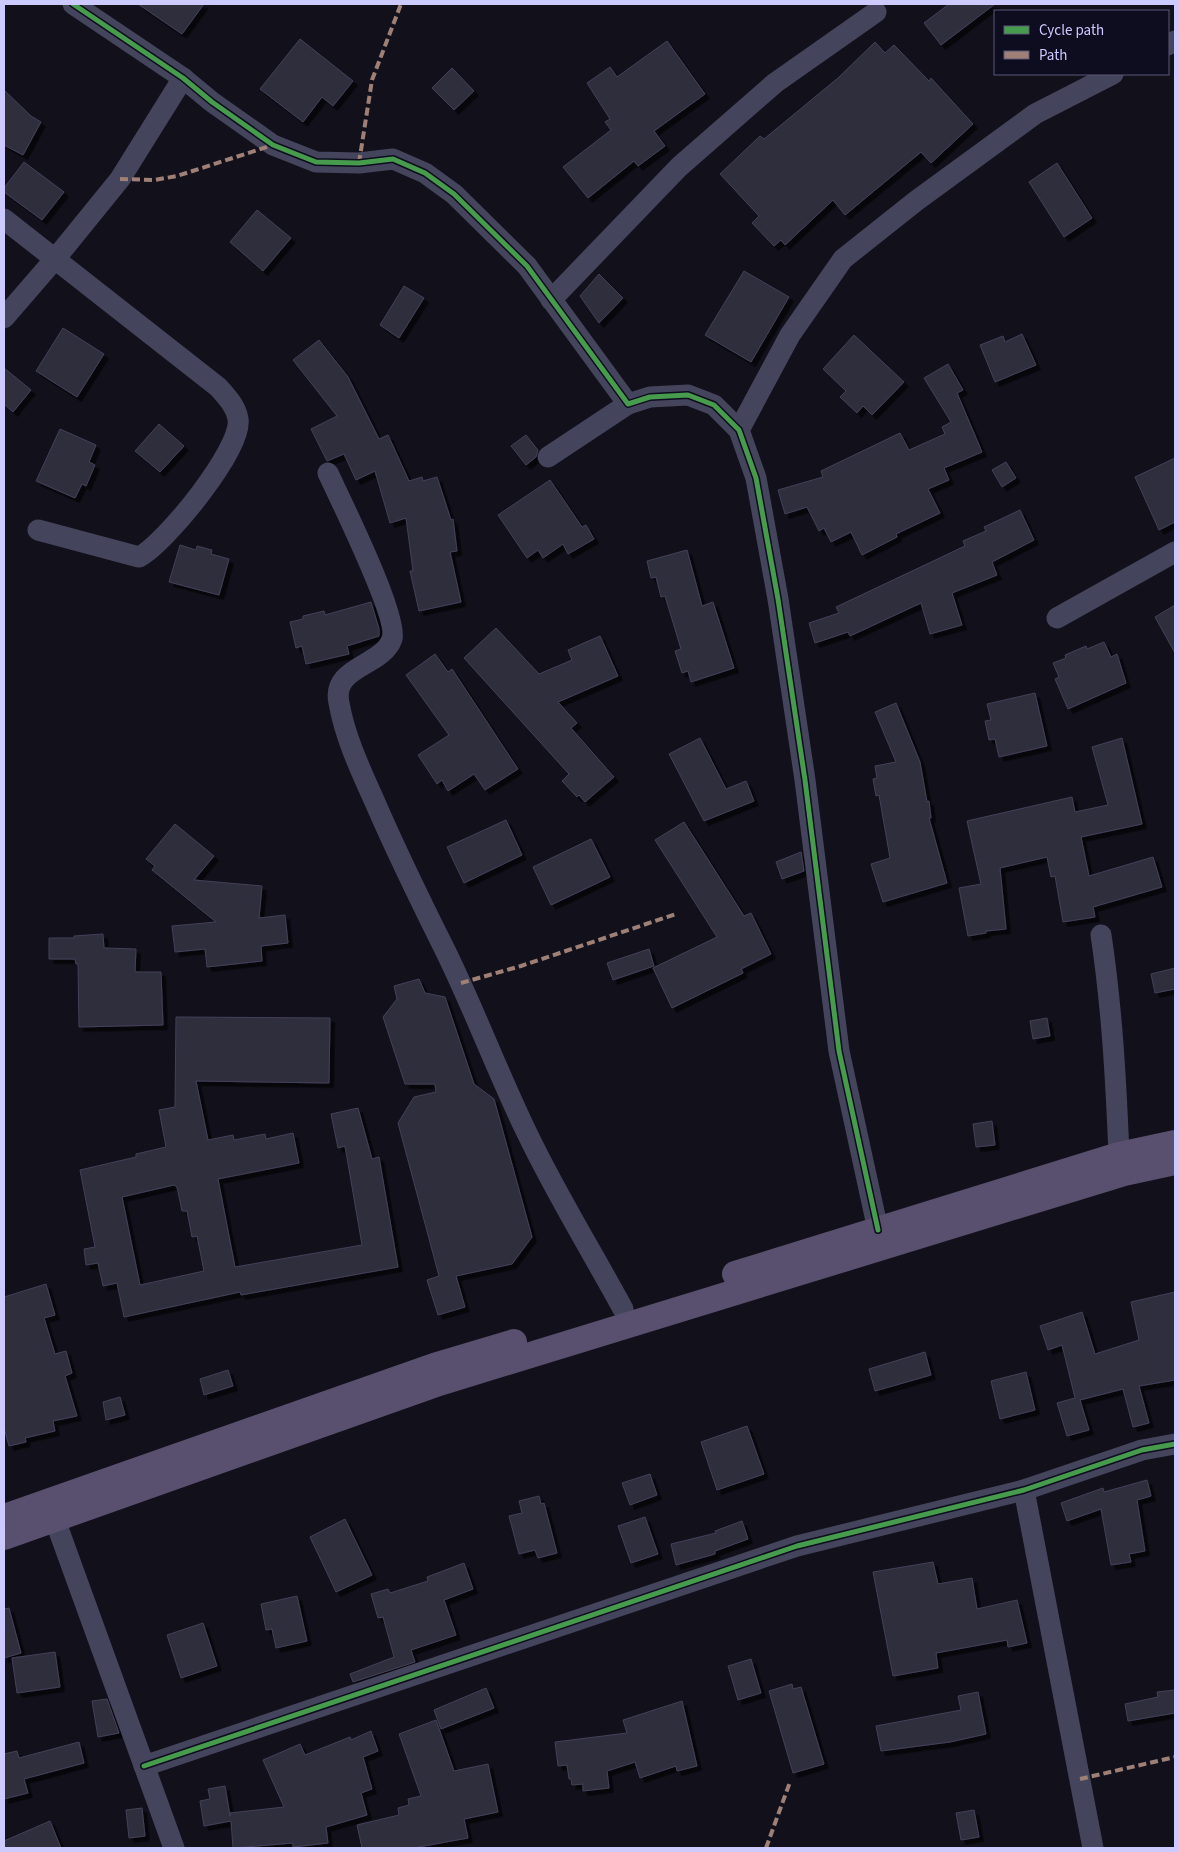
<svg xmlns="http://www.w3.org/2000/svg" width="1179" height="1852" font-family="'Source Sans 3',sans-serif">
<defs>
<filter id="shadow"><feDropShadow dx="4.5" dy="4.5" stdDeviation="0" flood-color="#0009"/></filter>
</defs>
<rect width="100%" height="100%" fill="#12101b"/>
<g fill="#2e2d3e" stroke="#444159" fill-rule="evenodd" filter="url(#shadow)">
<path d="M 138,4 L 204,4 L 182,34 Z"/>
<path d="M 949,4 L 995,4 L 941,45 L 924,23 Z"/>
<path d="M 300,39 L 353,81 L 333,106 L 322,97 L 303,122 L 260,89 Z"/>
<path d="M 667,41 L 705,94 L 654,131 L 665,146 L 638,166 L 634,161 L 588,198 L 563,167 L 611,130 L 605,122 L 610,119 L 587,83 L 610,67 L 617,77 Z"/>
<path d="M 875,42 L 885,53 L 894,45 L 929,81 L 931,78 L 973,124 L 931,163 L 921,152 L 845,215 L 833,200 L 785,245 L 781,240 L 774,246 L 752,223 L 759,216 L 720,174 L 760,136 L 764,139 L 838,78 Z"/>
<path d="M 452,68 L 474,91 L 454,110 L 432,88 Z"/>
<path d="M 4,90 L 31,116 L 41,122 L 23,155 L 4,145 Z"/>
<path d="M 24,162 L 64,192 L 42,220 L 4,192 L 4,188 Z"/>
<path d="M 1057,163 L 1092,218 L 1064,237 L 1029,182 Z"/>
<path d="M 257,210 L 291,238 L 263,271 L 230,242 Z"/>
<path d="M 744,271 L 789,297 L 751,362 L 705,335 Z"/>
<path d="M 599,274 L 623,298 L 599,323 L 580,296 Z"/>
<path d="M 404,286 L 424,298 L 399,338 L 380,325 Z"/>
<path d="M 63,328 L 104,354 L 77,397 L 36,371 Z"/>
<path d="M 1022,334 L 1036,365 L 995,382 L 980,345 L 1003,336 L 1005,342 Z"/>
<path d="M 854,335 L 904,382 L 872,415 L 863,406 L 857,413 L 840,397 L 846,391 L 823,369 Z"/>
<path d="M 319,340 L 348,377 L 379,439 L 388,435 L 409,481 L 422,477 L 423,481 L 437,477 L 451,520 L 453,519 L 457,551 L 450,552 L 461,602 L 419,611 L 410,571 L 413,571 L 406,518 L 390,523 L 375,471 L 356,480 L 344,454 L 327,461 L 311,429 L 337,416 L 293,360 Z"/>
<path d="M 948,364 L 963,390 L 957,393 L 982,452 L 944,468 L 949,480 L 928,489 L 940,513 L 896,534 L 897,537 L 862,555 L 851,532 L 831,542 L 824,528 L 819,531 L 807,507 L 785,514 L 778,490 L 823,477 L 821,471 L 900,433 L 909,450 L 945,434 L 942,427 L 951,422 L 924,378 Z"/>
<path d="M 4,368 L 31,390 L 13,412 L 4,404 Z"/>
<path d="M 159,424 L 184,446 L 160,472 L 135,451 Z"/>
<path d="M 60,429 L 96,445 L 89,462 L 95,465 L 86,486 L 82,484 L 75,498 L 36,481 Z"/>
<path d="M 526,435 L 538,450 L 536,457 L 526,465 L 511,446 Z"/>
<path d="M 1175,458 L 1175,522 L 1159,530 L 1135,477 Z"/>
<path d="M 1006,462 L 1016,478 L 1002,487 L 992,470 Z"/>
<path d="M 550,480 L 582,527 L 586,525 L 594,539 L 568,554 L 563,544 L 543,558 L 538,550 L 527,558 L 498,515 Z"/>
<path d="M 1020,510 L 1034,540 L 992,562 L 997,575 L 952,593 L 962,625 L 930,634 L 921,603 L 850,636 L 848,632 L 815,643 L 809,623 L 839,613 L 836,607 L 965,546 L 963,541 L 986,531 L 984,527 Z"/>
<path d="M 180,545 L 196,550 L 197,546 L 212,550 L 211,554 L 229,559 L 219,595 L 169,582 Z"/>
<path d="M 687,550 L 702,606 L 713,602 L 734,668 L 691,682 L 688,671 L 682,673 L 675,651 L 681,649 L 665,596 L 661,597 L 656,577 L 651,578 L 647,561 Z"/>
<path d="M 371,602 L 379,629 L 379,636 L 347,646 L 349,654 L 306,664 L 302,646 L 296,648 L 290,622 L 303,619 L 303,616 L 324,611 L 325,615 Z"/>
<path d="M 1175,605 L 1175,653 L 1155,617 Z"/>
<path d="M 496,628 L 539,674 L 572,660 L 568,650 L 600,636 L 618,676 L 558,702 L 577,723 L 571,728 L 614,777 L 585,802 L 579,795 L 577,797 L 562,781 L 569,774 L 464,658 Z"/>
<path d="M 1104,642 L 1111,657 L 1117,654 L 1126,683 L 1068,709 L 1055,679 L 1059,677 L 1053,663 L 1066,658 L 1065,655 L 1086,646 L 1087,649 Z"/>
<path d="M 435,654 L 448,672 L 452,669 L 518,769 L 485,790 L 474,774 L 448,791 L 442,780 L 437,784 L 418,755 L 449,735 L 406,675 Z"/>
<path d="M 1035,693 L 1047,746 L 999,757 L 995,739 L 989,740 L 985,721 L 991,720 L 987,704 Z"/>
<path d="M 896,703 L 920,762 L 927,802 L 929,801 L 931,818 L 929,818 L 947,883 L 883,902 L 871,864 L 890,858 L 879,795 L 876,796 L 873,779 L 877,778 L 875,766 L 896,762 L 875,712 Z"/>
<path d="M 700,738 L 726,789 L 746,781 L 754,801 L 704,821 L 669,754 Z"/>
<path d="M 1122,738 L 1142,824 L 1081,837 L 1089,876 L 1153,857 L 1162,887 L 1093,907 L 1095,917 L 1063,922 L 1055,876 L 1051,877 L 1047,857 L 1000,868 L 1006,929 L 986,931 L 986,933 L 968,936 L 959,888 L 981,884 L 967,821 L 1072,797 L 1075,812 L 1108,805 L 1092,747 Z"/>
<path d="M 506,820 L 522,855 L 464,883 L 447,847 Z"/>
<path d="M 684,822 L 744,916 L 751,913 L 771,954 L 741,969 L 743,973 L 672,1008 L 653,968 L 717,937 L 655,840 Z"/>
<path d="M 175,824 L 214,856 L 194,880 L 262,886 L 259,918 L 285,915 L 288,943 L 261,946 L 262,961 L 207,967 L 205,949 L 175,952 L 172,926 L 216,922 L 152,870 L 155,866 L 146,859 Z"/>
<path d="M 591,839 L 610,877 L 551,905 L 533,867 Z"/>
<path d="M 801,852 L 804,871 L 782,879 L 776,862 Z"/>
<path d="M 103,934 L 104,948 L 136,949 L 135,972 L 161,972 L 163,1025 L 79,1027 L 78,964 L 76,964 L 75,959 L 49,959 L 49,938 L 74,938 L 74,936 Z"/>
<path d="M 649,949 L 654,966 L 613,980 L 607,963 Z"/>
<path d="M 1175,968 L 1175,989 L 1155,993 L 1151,974 Z"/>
<path d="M 419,979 L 425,993 L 445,997 L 474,1084 L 494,1099 L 532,1237 L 512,1264 L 456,1276 L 465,1307 L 438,1315 L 427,1280 L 439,1276 L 398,1123 L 414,1097 L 436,1092 L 435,1084 L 405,1084 L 383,1017 L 397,999 L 394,986 Z"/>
<path d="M 176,1017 L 330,1018 L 329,1083 L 196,1081 L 208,1140 L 233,1135 L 234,1140 L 265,1134 L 266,1139 L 293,1133 L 299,1163 L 218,1179 L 235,1267 L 362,1245 L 345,1146 L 338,1148 L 331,1114 L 358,1108 L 372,1159 L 379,1157 L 398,1267 L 241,1295 L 240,1292 L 124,1317 L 117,1283 L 103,1286 L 98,1263 L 86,1265 L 84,1249 L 95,1247 L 80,1170 L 136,1157 L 136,1154 L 166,1147 L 159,1110 L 175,1107 ZM 174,1185 L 177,1187 L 182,1211 L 187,1211 L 192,1237 L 197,1236 L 204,1271 L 140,1285 L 122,1197 Z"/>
<path d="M 1047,1018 L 1050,1036 L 1033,1039 L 1030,1021 Z"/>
<path d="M 992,1121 L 995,1145 L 976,1147 L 973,1124 Z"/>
<path d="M 46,1284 L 55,1315 L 44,1318 L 55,1354 L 66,1351 L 72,1373 L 65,1376 L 77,1416 L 53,1421 L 55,1431 L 25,1438 L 26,1442 L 9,1446 L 4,1428 L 4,1297 Z"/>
<path d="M 1175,1292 L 1175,1380 L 1139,1386 L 1149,1423 L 1133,1427 L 1123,1389 L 1080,1400 L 1089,1430 L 1067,1436 L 1057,1403 L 1075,1398 L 1062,1345 L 1048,1350 L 1040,1326 L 1082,1312 L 1095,1354 L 1139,1340 L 1131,1302 Z"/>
<path d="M 925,1352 L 931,1375 L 875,1391 L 869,1369 Z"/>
<path d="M 228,1370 L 233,1386 L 204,1395 L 200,1379 Z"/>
<path d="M 1026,1372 L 1035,1410 L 1000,1419 L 991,1381 Z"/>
<path d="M 120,1397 L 125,1415 L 106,1420 L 103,1402 Z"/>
<path d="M 747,1426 L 764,1474 L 717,1490 L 701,1442 Z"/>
<path d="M 650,1474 L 657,1495 L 630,1505 L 622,1483 Z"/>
<path d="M 1147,1480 L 1151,1496 L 1137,1500 L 1145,1551 L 1129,1554 L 1131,1562 L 1111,1565 L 1101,1509 L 1067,1521 L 1061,1503 L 1103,1488 L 1104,1492 Z"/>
<path d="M 539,1496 L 541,1504 L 544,1503 L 557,1553 L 538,1558 L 535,1550 L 519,1554 L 509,1516 L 522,1513 L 519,1501 Z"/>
<path d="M 645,1517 L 658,1554 L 631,1563 L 618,1526 Z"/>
<path d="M 345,1519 L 372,1575 L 336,1592 L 310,1537 Z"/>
<path d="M 742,1521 L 748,1539 L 715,1551 L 715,1554 L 676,1565 L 671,1544 L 716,1533 L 715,1531 Z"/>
<path d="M 933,1562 L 938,1584 L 972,1578 L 977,1609 L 1017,1600 L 1027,1643 L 1008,1647 L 1007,1640 L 936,1653 L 938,1668 L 893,1676 L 873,1572 Z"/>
<path d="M 464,1563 L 473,1589 L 444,1600 L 456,1635 L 411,1650 L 415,1662 L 353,1682 L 350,1674 L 394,1657 L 383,1617 L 378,1618 L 371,1594 L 388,1589 L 390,1593 L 428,1581 L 427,1577 Z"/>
<path d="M 297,1596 L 307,1641 L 276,1648 L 272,1629 L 266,1630 L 261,1604 Z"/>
<path d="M 9,1608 L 21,1653 L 4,1658 L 4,1609 Z"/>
<path d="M 203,1623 L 217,1666 L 181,1678 L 167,1635 Z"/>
<path d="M 55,1652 L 60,1687 L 17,1693 L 12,1658 Z"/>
<path d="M 751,1659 L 761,1693 L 738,1700 L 728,1666 Z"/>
<path d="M 792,1684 L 793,1689 L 801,1687 L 824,1764 L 793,1773 L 769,1691 Z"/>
<path d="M 486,1688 L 494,1708 L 441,1729 L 434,1710 Z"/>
<path d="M 1175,1690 L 1175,1713 L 1128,1721 L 1125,1704 L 1158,1697 L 1157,1692 Z"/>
<path d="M 978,1692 L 986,1734 L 950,1742 L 881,1751 L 876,1726 L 961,1710 L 958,1696 Z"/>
<path d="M 107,1699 L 119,1733 L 98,1737 L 92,1701 Z"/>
<path d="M 682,1701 L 697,1766 L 677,1771 L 676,1766 L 640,1778 L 635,1762 L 607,1771 L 609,1788 L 583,1791 L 583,1784 L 572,1785 L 571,1779 L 569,1779 L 567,1765 L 558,1766 L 555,1742 L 627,1733 L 623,1720 Z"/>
<path d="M 436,1720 L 454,1771 L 488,1764 L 498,1812 L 464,1819 L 468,1838 L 413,1848 L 362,1848 L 357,1825 L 399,1815 L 398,1808 L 409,1805 L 408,1799 L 421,1796 L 399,1734 Z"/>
<path d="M 371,1731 L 378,1751 L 363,1757 L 372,1789 L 361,1793 L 367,1815 L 326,1827 L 328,1843 L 293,1847 L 293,1843 L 233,1848 L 231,1821 L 204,1826 L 200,1801 L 210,1799 L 208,1789 L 225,1786 L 230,1816 L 230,1813 L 284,1807 L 263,1760 L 300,1744 L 305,1755 L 350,1737 L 351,1740 Z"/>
<path d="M 79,1742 L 84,1763 L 24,1779 L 28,1793 L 4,1799 L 4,1754 L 17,1751 L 19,1758 Z"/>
<path d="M 142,1808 L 145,1836 L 129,1838 L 126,1810 Z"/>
<path d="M 974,1810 L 979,1837 L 961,1840 L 956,1813 Z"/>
<path d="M 50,1821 L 61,1848 L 4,1848 L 4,1841 Z"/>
</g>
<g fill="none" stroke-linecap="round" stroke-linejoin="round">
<g stroke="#44455c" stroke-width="21">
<path d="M 73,4 L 183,78 L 212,102 L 273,145 L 316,162 L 359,163 L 393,159 L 425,173 L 454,194 L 527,266 L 628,404 L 650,397 L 688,395 L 714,405 L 739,430 L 756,478 L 778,599 L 805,780 L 839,1051 L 878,1230"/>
<path d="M 1168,45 L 1175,41"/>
<path d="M 4,219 L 218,387 C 226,396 236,406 238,419 C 243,448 165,544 139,557 L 38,530"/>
<path d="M 551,300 L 679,167 L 775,83 L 876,12"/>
<path d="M 4,318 L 55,259 L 120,179 L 183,78"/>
<path d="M 739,430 L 790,335 L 843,259 L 916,201 L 1035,114 L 1113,74"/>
<path d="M 548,457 L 628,404"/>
<path d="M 328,473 C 340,499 399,618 392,639 C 382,667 331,666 339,703 C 345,737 360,769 374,800 C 396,851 420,900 445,950 C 474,1009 497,1071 526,1131 C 555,1192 591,1250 623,1309"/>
<path d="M 1057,618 L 1175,552"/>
<path d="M 1101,935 C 1112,1008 1116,1081 1119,1155"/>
<path d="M 1024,1490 L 1093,1848"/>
<path d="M 55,1520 L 174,1848"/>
<path d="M 144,1766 L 797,1546 L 1024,1490 L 1142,1450 L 1175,1444"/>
</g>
<g stroke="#594f6e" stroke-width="26">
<path d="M 735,1274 L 1119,1155 L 1175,1143"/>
<path d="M 4,1517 L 434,1366 L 514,1342"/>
<path d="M 4,1537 L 439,1383 L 1124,1173 L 1175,1162"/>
</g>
<g stroke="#9e8076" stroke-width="4" stroke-dasharray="8 4" stroke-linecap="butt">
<path d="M 359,163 L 372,80 L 401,4"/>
<path d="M 120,179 L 154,180 L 177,176 L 273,145"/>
<path d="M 461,983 L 521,966 L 676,914"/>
<path d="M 1080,1779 L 1175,1757"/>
<path d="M 766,1848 L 790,1782"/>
</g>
<defs>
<g id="cycleway">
<path d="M 73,4 L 183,78 L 212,102 L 273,145 L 316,162 L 359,163 L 393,159 L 425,173 L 454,194 L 527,266 L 628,404 L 650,397 L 688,395 L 714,405 L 739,430 L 756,478 L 778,599 L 805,780 L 839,1051 L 878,1230"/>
<path d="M 144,1766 L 797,1546 L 1024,1490 L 1142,1450 L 1175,1444"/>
</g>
</defs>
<use href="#cycleway" stroke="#0e0c1f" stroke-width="8"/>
<use href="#cycleway" stroke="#469c4c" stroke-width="5"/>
</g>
<rect width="1179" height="1852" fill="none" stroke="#cccaff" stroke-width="10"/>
<rect x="994" y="10" width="175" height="65" fill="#0e0c1f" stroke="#5a5879"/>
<rect x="1004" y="26" width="25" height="8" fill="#469c4c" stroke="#5a5879"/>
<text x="1039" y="35" font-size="15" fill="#cccaff">Cycle path</text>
<rect x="1004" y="51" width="25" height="8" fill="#9e8076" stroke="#5a5879"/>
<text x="1039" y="60" font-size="15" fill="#cccaff">Path</text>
</svg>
